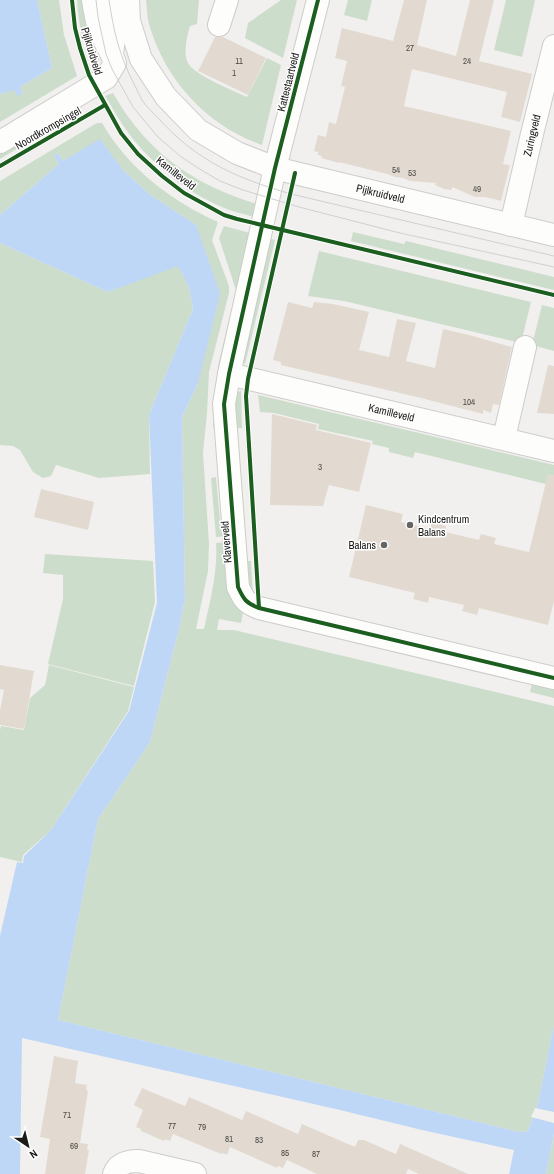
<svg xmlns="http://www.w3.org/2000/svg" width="554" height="1174" font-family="'Archivo Narrow',sans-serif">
<rect width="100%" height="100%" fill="#f1f0ee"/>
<g fill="#ccddcb">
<path d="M 37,0 L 59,0 L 64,35 L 77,76 L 0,122 L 0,94 L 15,89 L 19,95 L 23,93 L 20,87 L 52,68 Z"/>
<path d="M 77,0 L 85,0 C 87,19 91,38 96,56 L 99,56 L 99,61 L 94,72 C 85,49 78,25 77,0 Z"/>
<path d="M 146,0 L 199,0 L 197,24 L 190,26 C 187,36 183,54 188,63 C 194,75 234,91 247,97 L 267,58 L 281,65 L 262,145 C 207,126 165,80 149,24 C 147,17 147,8 146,0 Z"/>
<path d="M 281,0 L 297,0 L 283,58 L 245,38 L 248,23 Z"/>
<path d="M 348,0 L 372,0 L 367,21 L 344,15 Z"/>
<path d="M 506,0 L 535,0 L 522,57 L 494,50 Z"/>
<path d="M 113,93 C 138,137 171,168 217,189 C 231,196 245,200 260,205 L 257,218 C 245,214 233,212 222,207 C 181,190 142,156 119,119 C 114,112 110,103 105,96 Z"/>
<path d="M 98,123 L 102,123 C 128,168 171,201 218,222 L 212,240 L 229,286 L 229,293 L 209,372 L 207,413 L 203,453 L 209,544 L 208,571 L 196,629 L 204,629 C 210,601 218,572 216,543 L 229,542 L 244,608 L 241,623 L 219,619 L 217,630 L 234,630 L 554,706 L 554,1025 L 538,1103 L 528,1131 L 519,1132 L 58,1020 L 98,819 L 150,742 L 179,629 L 185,599 L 182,417 L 198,383 L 196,225 L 149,194 L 123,170 L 100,140 L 63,161 L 58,153 L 54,156 L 59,164 L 0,215 L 0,181 L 95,124 Z"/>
<path d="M 27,136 L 30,141 L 0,159 L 0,152 Z"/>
<path d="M 224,226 L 254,234 L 222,427 L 213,427 L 218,366 L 236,290 L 219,238 Z"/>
<path d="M 353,232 L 404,244 L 406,241 L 554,277 L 554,290 L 351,241 Z"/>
<path d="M 268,238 L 275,240 L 245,364 L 241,358 Z"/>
<path d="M 0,243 L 108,292 L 178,265 L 189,287 L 193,309 L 149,415 L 150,474 L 99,478 L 56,465 L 51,476 L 43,478 L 33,472 L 20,450 L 13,446 L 0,445 Z"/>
<path d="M 319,251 L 531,302 L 521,343 L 344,301 L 308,296 Z"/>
<path d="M 542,305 L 554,308 L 554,351 L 532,345 Z"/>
<path d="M 241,390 L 242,428 L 232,428 L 233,397 Z"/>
<path d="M 258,395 L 554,465 L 554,486 L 415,452 L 413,458 L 389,452 L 389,448 L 372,444 L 373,441 L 318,429 L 319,424 L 274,413 L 260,412 Z"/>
<path d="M 216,477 L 221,532 L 229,532 L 229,536 L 216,537 L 211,478 Z"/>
<path d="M 45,554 L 153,561 L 155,602 L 134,686 L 48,664 L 63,599 L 63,575 L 43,573 Z"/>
<path d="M 242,561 L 251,561 L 253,598 Z"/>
<path d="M 49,665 L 134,687 L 128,711 L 51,830 L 23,855 L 22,862 L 0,857 L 0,730 L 1,726 L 24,730 L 30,698 L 45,685 Z"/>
<path d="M 533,679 L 554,684 L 554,698 L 530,692 Z"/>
<path d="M 554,1134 L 554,1174 L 546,1174 Z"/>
</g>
<g fill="#bed7f6">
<path d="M 0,0 L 37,0 L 52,68 L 20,87 L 23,93 L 18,96 L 14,90 L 0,94 Z"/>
<path d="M 100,139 L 123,170 L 149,194 L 196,225 L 220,293 L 198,383 L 182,417 L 185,599 L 179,629 L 150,742 L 98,819 L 58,1020 L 519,1132 L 528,1131 L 538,1103 L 554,1025 L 554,1134 L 546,1174 L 509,1174 L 514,1150 L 422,1130 L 340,1110 L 22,1038 L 20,1174 L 0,1174 L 0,936 L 17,862 L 23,863 L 24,856 L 51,830 L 129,711 L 157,603 L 149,415 L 193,309 L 189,287 L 178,266 L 108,292 L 0,243 L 0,215 L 59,164 L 54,156 L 58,153 L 63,161 Z"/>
</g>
<path fill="#f1f0ee" d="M 535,1108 L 554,1112 L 554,1123 L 531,1117 Z"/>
<g fill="#e2dad0">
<path d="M 404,0 L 427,0 L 417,45 L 456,56 L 470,0 L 494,0 L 479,61 L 532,74 L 520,122 L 501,117 L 507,92 L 412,69 L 404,106 L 511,131 L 503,164 L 510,165 L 501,201 L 485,197 L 475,197 L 452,187 L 452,190 L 444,189 L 435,185 L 436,183 L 410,181 L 403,178 L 395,177 L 387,174 L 339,162 L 339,163 L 321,158 L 322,156 L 318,155 L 318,152 L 314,151 L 318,135 L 326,137 L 329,122 L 336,124 L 345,87 L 341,86 L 347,61 L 335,58 L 342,28 L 393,41 Z"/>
<path d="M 215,37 L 223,37 L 266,58 L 248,95 L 198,71 Z"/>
<path d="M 288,302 L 312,308 L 314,302 L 333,304 L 369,312 L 359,350 L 389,357 L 397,319 L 416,323 L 406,361 L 435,368 L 443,329 L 469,335 L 512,347 L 499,405 L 493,404 L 491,413 L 483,410 L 483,414 L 421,398 L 281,365 L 281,362 L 273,360 Z"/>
<path d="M 548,365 L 554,366 L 554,414 L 537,413 Z"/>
<path d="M 272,414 L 317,425 L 316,430 L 371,443 L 359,492 L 329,485 L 323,506 L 270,505 Z"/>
<path d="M 548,474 L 554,475 L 554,601 L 548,625 L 479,608 L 477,615 L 462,611 L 464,605 L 429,597 L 428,603 L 413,599 L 415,593 L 349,577 L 366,505 L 403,514 L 401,522 L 430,529 L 432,522 L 446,526 L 445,532 L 479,540 L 481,534 L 496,538 L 494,544 L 529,552 Z"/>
<path d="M 41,489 L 94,502 L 88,530 L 34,517 Z"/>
<path d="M 0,665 L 34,671 L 24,729 L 0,725 L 0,711 L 4,690 L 0,689 Z"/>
<path d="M 54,1056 L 78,1061 L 75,1083 L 87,1085 L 86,1090 L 88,1091 L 80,1143 L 88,1144 L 87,1150 L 89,1150 L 85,1174 L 45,1174 L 50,1139 L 40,1137 Z"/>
<path d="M 142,1088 L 185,1106 L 189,1097 L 242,1120 L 246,1111 L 298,1134 L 302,1124 L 355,1147 L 358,1140 L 364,1140 L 396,1154 L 400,1144 L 468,1174 L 419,1174 L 408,1169 L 406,1174 L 317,1174 L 287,1160 L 283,1168 L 278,1166 L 277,1168 L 230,1147 L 227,1155 L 222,1153 L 221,1154 L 173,1134 L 170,1141 L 165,1139 L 164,1141 L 141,1131 L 141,1129 L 136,1127 L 143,1110 L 134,1105 Z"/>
</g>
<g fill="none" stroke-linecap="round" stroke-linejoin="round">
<defs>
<g id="minor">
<path id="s1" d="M 128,0 L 129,21 L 141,59 L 166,97 L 198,130 L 237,153 L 275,168 L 295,173 L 554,235"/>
<path d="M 318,0 L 275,168 L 229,374 L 224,404 L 238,587 C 244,600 246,603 259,608 L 554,678"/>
<path d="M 219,25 L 227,0"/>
<path d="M 112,53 L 115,33 L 113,0"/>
<path d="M 0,142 L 106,78 L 115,63 C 112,53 106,44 101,34 C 96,23 95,12 93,0"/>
<path id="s2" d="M 511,225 L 532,134 L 554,46"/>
<path id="s3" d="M 229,374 L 554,451"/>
<path d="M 504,438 L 525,347"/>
<path d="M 114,1174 C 118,1163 128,1161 139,1161 L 195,1174"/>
</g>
</defs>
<use href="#minor" stroke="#cdcccb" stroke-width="24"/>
<use href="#minor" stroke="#fdfdfc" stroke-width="22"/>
<g stroke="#d0d0cf" stroke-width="1">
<path d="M 96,0 L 98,17 L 106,54 L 112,69 L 133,107 L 158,137 L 180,156 L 198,168 L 220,181 L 243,190 L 299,207 L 400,233 L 554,267"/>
<path d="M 109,0 C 114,33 119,54 134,84 C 137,89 139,95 142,100 C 146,107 153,112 158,118 C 197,161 236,178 291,194 L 554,256"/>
</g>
<defs>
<g id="cycleway">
<path d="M 72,0 L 75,28 L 80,48 L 89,75 L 121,133 L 138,154 L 162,176 L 184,193 L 224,215 L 237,219 L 554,295"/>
<path d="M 318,0 L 275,168 L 229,374 L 224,404 L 238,587 C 244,600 246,603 259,608 L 554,678"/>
<path d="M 0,166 L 105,105"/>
<path d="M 259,608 L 246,396 L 248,379 L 295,173"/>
</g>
</defs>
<use href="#cycleway" stroke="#fff" stroke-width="6"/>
<use href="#cycleway" stroke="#1b5e20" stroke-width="4"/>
</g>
<g fill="#656564" stroke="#fff" stroke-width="1.5">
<circle cx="410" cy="525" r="4"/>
<circle cx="384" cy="545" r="4"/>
</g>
<g text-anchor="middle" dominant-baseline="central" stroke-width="3" stroke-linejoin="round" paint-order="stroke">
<g font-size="9" fill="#4c4a47">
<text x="410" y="48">27</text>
<text x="239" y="61">11</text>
<text x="467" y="61">24</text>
<text x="234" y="73">1</text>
<text x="396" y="170">54</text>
<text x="412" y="173">53</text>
<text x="477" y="189">49</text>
<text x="469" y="402">104</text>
<text x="320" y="467">3</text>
<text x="67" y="1115">71</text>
<text x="172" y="1126">77</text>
<text x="202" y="1127">79</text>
<text x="229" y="1139">81</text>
<text x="259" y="1140">83</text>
<text x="74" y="1146">69</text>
<text x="285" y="1153">85</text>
<text x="316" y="1154">87</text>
</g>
<g font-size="11" fill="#1a1a19" stroke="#fff">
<text transform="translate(92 51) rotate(73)">Pijlkruidveld</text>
<text transform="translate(288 82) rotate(-76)">Kattestaartveld</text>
<text transform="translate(48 128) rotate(-30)">Noordkrompsingel</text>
<text stroke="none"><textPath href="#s2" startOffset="92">Zuringveld</textPath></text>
<text transform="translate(176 173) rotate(38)">Kamilleveld</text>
<text stroke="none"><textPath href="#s1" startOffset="347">Pijlkruidveld</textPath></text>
<text stroke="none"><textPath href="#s3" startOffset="167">Kamilleveld</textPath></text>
<text transform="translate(226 542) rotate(-94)">Klaverveld</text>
</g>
<g font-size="11" fill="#1a1a19" stroke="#fff" text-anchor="start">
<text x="418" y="519">Kindcentrum<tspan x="418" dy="13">Balans</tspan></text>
<text x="376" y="545" text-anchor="end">Balans</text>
</g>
</g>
<g transform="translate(28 1146) rotate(145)" stroke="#ffffff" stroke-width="3" paint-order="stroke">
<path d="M0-3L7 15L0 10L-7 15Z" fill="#1a1a19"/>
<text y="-6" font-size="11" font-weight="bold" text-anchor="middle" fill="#1a1a19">N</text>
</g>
</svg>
